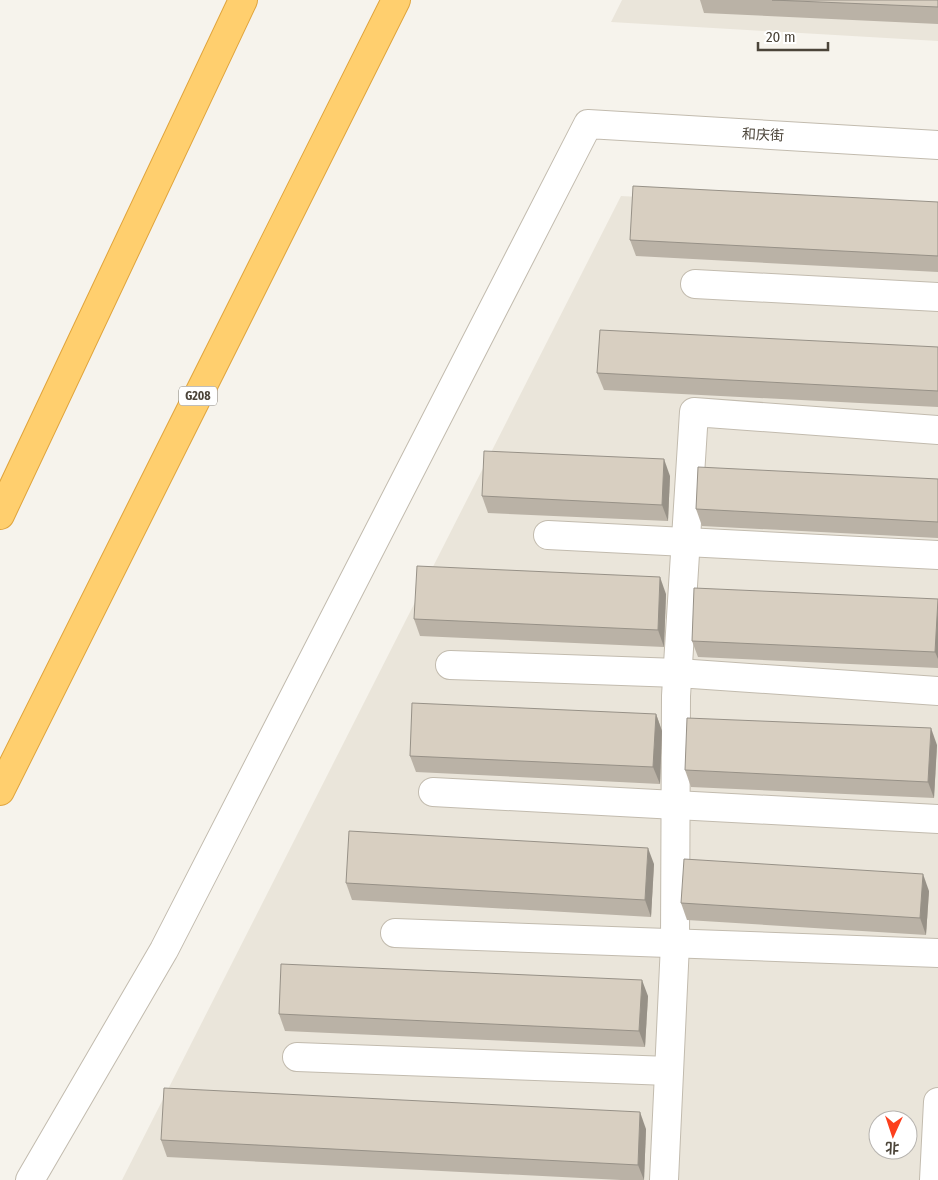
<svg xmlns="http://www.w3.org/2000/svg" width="938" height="1180" font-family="'Fira Sans Condensed','Noto Sans SC',sans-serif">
<rect width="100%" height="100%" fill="#f6f3ec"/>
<g fill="#eae5da" fill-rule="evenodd">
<path d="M 622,0 L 938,0 L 938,41 L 611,22 Z"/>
<path d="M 621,196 L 938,213 L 938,1180 L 122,1180 ZM 878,1120 L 908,1120 L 908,1150 L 878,1150 Z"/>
</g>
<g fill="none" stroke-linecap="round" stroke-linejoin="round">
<defs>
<g id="minor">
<path d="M 695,284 L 938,297"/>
<path d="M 548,535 L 938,555"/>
<path d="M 450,665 L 678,673 L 938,691"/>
<path d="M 433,792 L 938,819"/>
<path d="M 395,933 L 938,953"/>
<path d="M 297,1057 L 669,1071"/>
<path d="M 30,1180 L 164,950 L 588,124 L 938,145"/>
<path d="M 664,1180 L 675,944 L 676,696 L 694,412 L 938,430"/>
<path d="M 934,1180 L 938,1102"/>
</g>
<g id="highway">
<path d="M 0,515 L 243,0"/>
<path d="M 0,791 L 396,0"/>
</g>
</defs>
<use href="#minor" stroke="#c2bbae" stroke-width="30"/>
<use href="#highway" stroke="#e0a43c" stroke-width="30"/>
<use href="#minor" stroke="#fff" stroke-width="28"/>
<use href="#highway" stroke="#ffcf6e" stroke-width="28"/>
</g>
<g fill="#bab2a6">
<path d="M 700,0 L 938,0 L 938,24 L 704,13 Z"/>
<path d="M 938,202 L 938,272 L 636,256 L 630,240 Z"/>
<path d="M 938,347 L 938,407 L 604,390 L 597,373 Z"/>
<path d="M 670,476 L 668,521 L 488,513 L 482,496 Z"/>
<path d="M 938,479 L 938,538 L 702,526 L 696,509 Z"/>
<path d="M 666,594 L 664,647 L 420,636 L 414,619 Z"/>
<path d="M 938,599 L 938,668 L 698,657 L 692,641 Z"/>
<path d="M 656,714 L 662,731 L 660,784 L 416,772 L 410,756 Z"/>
<path d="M 937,745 L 934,798 L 691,787 L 685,770 Z"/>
<path d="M 654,864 L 651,917 L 352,900 L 346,883 Z"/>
<path d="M 929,891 L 926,935 L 687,920 L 681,903 Z"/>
<path d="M 648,996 L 645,1047 L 285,1031 L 279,1014 Z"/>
<path d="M 646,1129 L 644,1180 L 621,1180 L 167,1157 L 161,1140 Z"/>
</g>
<g fill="#979187">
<path d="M 664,459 L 670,476 L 668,521 L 662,505 Z"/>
<path d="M 660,577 L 666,594 L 664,647 L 658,630 Z"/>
<path d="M 938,599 L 938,659 L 935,652 Z"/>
<path d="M 656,714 L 662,731 L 660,784 L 653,767 Z"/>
<path d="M 931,728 L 937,745 L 934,798 L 928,782 Z"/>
<path d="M 648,848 L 654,864 L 651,917 L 645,900 Z"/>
<path d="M 923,874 L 929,891 L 926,935 L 920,918 Z"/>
<path d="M 642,980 L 648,996 L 645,1047 L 639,1031 Z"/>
<path d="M 640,1112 L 646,1129 L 644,1180 L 638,1165 Z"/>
</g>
<g fill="#d8cfc1" stroke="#979187">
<path d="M 772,0 L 938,0 L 938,7 Z"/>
<path d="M 633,186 L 938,202 L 938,256 L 630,240 Z"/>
<path d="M 600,330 L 938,347 L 938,391 L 597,373 Z"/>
<path d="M 484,451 L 664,459 L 662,505 L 482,496 Z"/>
<path d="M 698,467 L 938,479 L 938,522 L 696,509 Z"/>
<path d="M 417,566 L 660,577 L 658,630 L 414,619 Z"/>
<path d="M 694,588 L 938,599 L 935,652 L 692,641 Z"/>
<path d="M 412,703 L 656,714 L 653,767 L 410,756 Z"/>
<path d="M 687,718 L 931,728 L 928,782 L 685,770 Z"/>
<path d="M 349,831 L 648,848 L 645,900 L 346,883 Z"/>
<path d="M 684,859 L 923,874 L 920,918 L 681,903 Z"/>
<path d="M 281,964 L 642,980 L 639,1031 L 279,1014 Z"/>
<path d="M 164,1088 L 640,1112 L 638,1165 L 161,1140 Z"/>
</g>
<g text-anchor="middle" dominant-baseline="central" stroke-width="4" stroke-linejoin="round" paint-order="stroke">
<rect fill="#fff" stroke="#817c74" stroke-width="1" x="179" y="386.5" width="38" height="19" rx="4"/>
<g font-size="12" font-weight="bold" fill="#4b4439">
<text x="198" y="396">G208</text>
</g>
<g font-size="14" fill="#4b4439" stroke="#fff">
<text transform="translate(763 135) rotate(3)">和庆街</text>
</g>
</g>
<g transform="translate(893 1135) rotate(183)"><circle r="24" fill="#ffffff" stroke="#b7b4b0"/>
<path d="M0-4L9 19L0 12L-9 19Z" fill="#fc3f1d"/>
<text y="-8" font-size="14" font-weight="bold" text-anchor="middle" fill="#4b4439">北</text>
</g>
<path d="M758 42v8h70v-8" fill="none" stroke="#4b4439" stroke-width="2.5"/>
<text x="766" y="42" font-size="15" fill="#4b4439" stroke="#ffffff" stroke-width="4" paint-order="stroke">20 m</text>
</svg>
